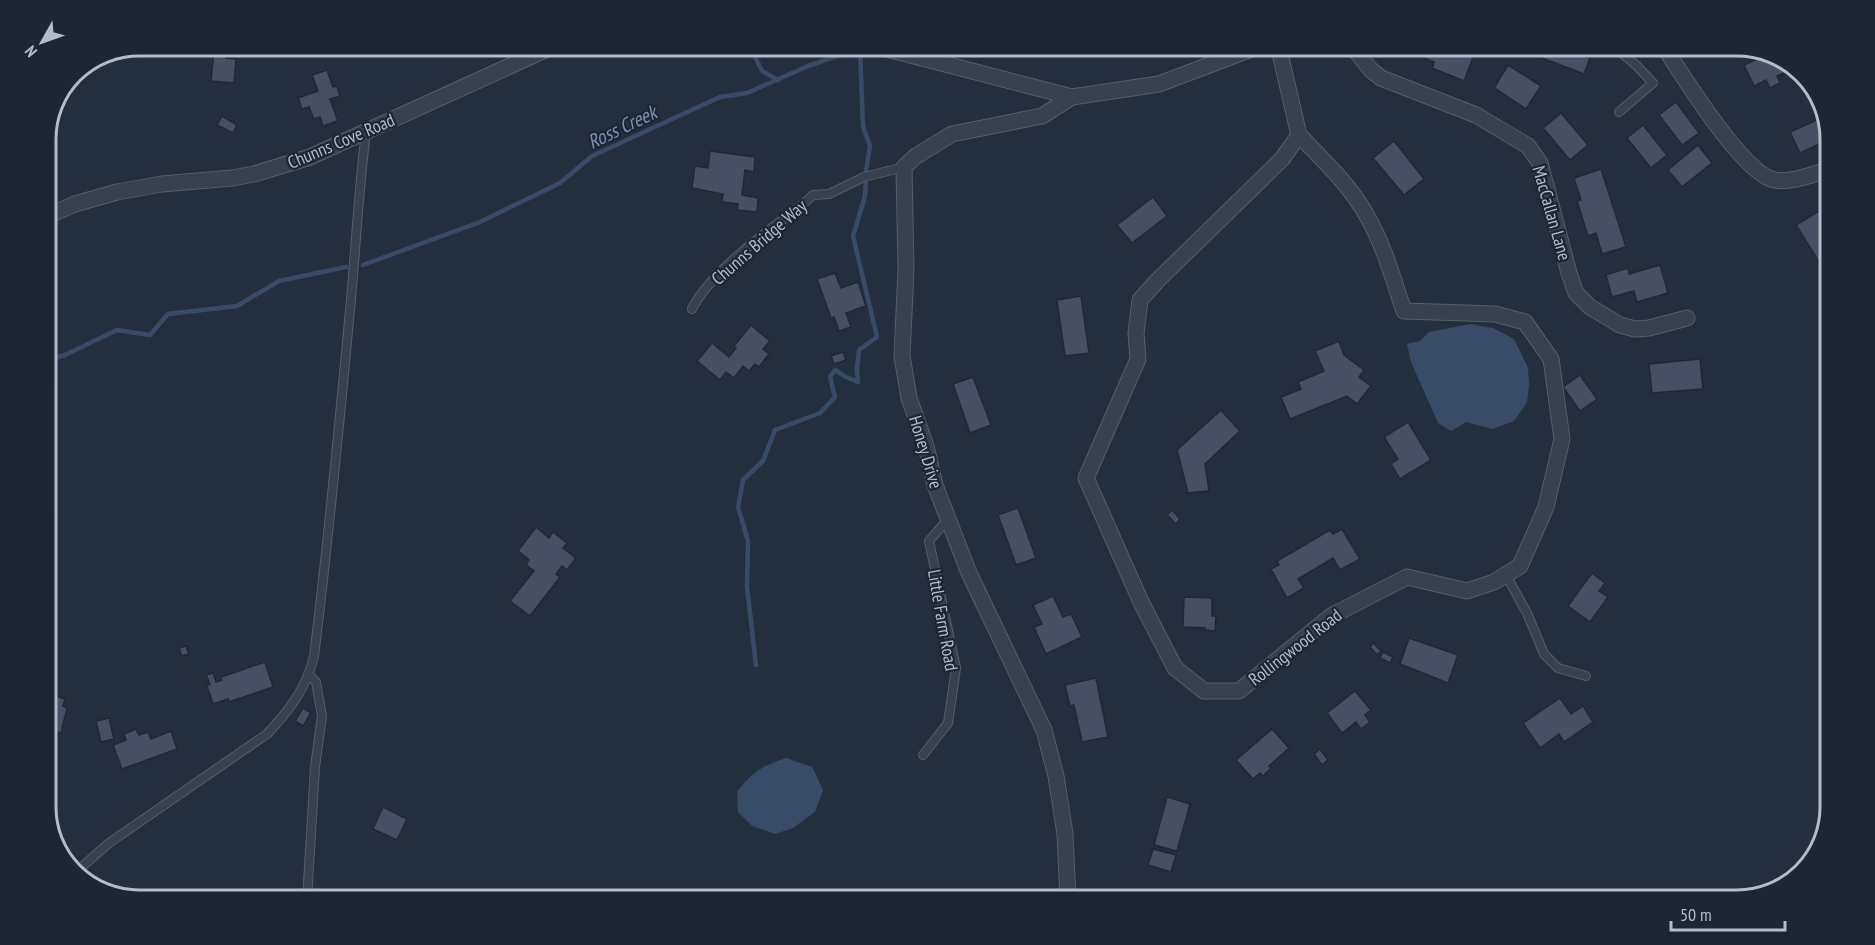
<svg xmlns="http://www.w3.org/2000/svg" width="1875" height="945" font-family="'PT Sans Narrow',sans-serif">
<rect width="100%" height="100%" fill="#242f3e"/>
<g fill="#394c67">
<path d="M 1470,324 L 1493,328 L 1514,339 L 1528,368 L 1529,385 L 1527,402 L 1514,421 L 1492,429 L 1466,422 L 1451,431 L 1438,423 L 1411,362 L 1407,344 L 1420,341 L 1429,332 Z"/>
<path d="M 786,758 L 812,767 L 823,790 L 815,812 L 793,828 L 775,834 L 752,826 L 738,812 L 737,792 C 753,771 761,767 786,758 Z"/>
</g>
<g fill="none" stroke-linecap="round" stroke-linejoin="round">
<g stroke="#394c67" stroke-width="4.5">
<path d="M 744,45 L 753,53 L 762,71 L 778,80"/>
<path d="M 860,49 L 863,126 L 870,146 L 866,171"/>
<path d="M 363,265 L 480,222 L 560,183 L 592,156 L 720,97 L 747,93 L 808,66 L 869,45"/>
<path d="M 45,361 L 65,355 L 117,330 L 150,335 L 168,314 L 237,306 L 279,281 L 346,267"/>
<path d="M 756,665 L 747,587 L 748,541 L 738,507 L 743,480 L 763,461 L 775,430 L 820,413 L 835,397 L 830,377 L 835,370 L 846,377 L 858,382 L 857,369 L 859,350 L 877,337 L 853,236 L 865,196 L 866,183"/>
</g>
</g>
<g fill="#455162" stroke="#1f2835" stroke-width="1.5">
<path d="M 1417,45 L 1458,45 L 1475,52 L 1464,81 L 1432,68 L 1434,62 L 1414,54 Z"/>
<path d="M 1547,45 L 1557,45 L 1590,58 L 1584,74 L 1542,58 Z"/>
<path d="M 318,47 L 320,53 L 313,56 L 311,50 Z"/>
<path d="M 214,50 L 226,51 L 226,58 L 236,59 L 234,83 L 211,81 Z"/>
<path d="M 1771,53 L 1777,55 L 1791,66 L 1788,68 L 1789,71 L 1777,76 L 1780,83 L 1770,88 L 1766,80 L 1754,86 L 1744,65 Z"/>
<path d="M 1508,65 L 1541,86 L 1526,109 L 1494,88 Z"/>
<path d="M 327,70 L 333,87 L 337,86 L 340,96 L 330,99 L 338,121 L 323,126 L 320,117 L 314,119 L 309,107 L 302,109 L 298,98 L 318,91 L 312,75 Z"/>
<path d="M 1676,102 L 1699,133 L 1682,145 L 1659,115 Z"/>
<path d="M 1561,113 L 1588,145 L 1570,160 L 1543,128 Z"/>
<path d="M 222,116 L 237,125 L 233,133 L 217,125 Z"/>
<path d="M 1824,117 L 1830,139 L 1800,153 L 1790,132 Z"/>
<path d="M 1643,125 L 1667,155 L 1651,168 L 1627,138 Z"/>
<path d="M 1394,141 L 1424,179 L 1404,195 L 1373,158 Z"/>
<path d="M 1698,145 L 1712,163 L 1682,187 L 1668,170 Z"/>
<path d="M 710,151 L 755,157 L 754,172 L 745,170 L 742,195 L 758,198 L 757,212 L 737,210 L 738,204 L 722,202 L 723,194 L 692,188 L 695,166 L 708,168 Z"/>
<path d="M 1601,169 L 1626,247 L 1602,254 L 1596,233 L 1588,236 L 1577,201 L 1581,200 L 1574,178 Z"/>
<path d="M 1153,197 L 1167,216 L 1132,243 L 1117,225 Z"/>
<path d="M 1819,211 L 1830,229 L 1830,260 L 1821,265 L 1796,225 Z"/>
<path d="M 1660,265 L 1668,293 L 1637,302 L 1634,291 L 1612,297 L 1606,275 L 1628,268 L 1629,274 Z"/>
<path d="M 835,273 L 841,288 L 858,282 L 866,306 L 846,313 L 851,327 L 839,331 L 834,317 L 831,318 L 817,279 Z"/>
<path d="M 1081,296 L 1089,353 L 1065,356 L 1057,300 Z"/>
<path d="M 751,325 L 770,341 L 763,349 L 769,354 L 759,367 L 755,364 L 749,371 L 743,366 L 734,378 L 726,372 L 720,380 L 697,361 L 712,343 L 729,357 L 736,348 L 734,346 Z"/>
<path d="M 1339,341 L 1344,355 L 1364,370 L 1359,377 L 1371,386 L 1357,404 L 1347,396 L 1290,419 L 1281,397 L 1301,389 L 1298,382 L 1324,371 L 1315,351 Z"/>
<path d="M 843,352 L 846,360 L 834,364 L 831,356 Z"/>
<path d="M 1700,359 L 1703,389 L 1652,393 L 1649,364 Z"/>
<path d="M 1580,375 L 1597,399 L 1580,411 L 1563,387 Z"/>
<path d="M 973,377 L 991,425 L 970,433 L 953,384 Z"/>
<path d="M 1221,410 L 1240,431 L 1205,464 L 1209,491 L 1188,493 L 1177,450 Z"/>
<path d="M 1408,422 L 1431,460 L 1400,479 L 1391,464 L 1398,459 L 1384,437 Z"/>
<path d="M 1018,508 L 1036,558 L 1016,565 L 998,515 Z"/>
<path d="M 1172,510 L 1180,519 L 1176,524 L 1167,515 Z"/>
<path d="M 536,527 L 549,538 L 553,532 L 567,543 L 563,548 L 576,558 L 567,570 L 562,566 L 556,574 L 560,577 L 530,616 L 510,601 L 534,571 L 526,565 L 529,560 L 518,551 Z"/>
<path d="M 1342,529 L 1360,559 L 1340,570 L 1333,558 L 1298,579 L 1304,588 L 1287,598 L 1271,569 L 1279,565 L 1277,561 L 1330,530 L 1333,534 Z"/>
<path d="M 1592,573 L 1605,583 L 1599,591 L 1608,597 L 1590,622 L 1568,606 Z"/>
<path d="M 1053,596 L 1063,617 L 1071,614 L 1082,637 L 1046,654 L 1034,627 L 1042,624 L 1033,605 Z"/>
<path d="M 1184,597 L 1212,598 L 1212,616 L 1216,616 L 1215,631 L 1205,630 L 1205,628 L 1183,627 Z"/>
<path d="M 1409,638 L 1458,655 L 1448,683 L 1400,664 Z"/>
<path d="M 1373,643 L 1381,651 L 1377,655 L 1370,647 Z"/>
<path d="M 186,646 L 189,654 L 182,656 L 179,648 Z"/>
<path d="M 1383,652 L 1393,657 L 1390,663 L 1380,658 Z"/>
<path d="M 265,662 L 273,687 L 229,702 L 228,699 L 213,704 L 207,686 L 210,684 L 206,675 L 213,673 L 216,682 L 222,680 L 221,677 Z"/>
<path d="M 1096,678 L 1108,737 L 1082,742 L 1074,705 L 1070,706 L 1065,685 Z"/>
<path d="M 1355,691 L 1371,710 L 1365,715 L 1370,722 L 1361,729 L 1356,722 L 1342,733 L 1327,713 Z"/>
<path d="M 53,695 L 65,699 L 63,706 L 67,708 L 61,733 L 48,730 L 46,738 L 45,701 L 51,702 Z"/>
<path d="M 1560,698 L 1571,714 L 1583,706 L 1593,722 L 1564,742 L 1559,734 L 1540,748 L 1523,723 Z"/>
<path d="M 303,708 L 311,713 L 303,726 L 295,721 Z"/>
<path d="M 109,718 L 114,739 L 101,742 L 96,721 Z"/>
<path d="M 136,729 L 139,735 L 148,732 L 151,739 L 171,731 L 177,749 L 122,769 L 113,745 L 126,740 L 124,734 Z"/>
<path d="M 1272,729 L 1289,748 L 1269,766 L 1271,768 L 1263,776 L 1260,773 L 1253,779 L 1236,760 Z"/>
<path d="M 1320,749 L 1328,760 L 1322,765 L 1314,754 Z"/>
<path d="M 1167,797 L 1190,804 L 1177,851 L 1154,845 Z"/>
<path d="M 383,807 L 407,819 L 397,840 L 373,829 Z"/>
<path d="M 1153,849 L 1176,855 L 1171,872 L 1148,865 Z"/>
</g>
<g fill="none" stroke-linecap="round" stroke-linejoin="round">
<defs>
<g id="lane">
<path d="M 1612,45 L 1636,65 L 1653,83 L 1619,112"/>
<path d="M 692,309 C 706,280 751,243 777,224 C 790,214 802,206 813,195 L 829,194 L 864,177 L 904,167"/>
<path d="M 1506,575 L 1527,613 L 1544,654 L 1558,668 L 1586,676"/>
<path d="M 923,755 L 948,723 L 956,668 L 929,541 L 948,519"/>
<path d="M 76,872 L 109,843 L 267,734 C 289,711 307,687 314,656 C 329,537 340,418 351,299 C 356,243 359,187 366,132"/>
<path d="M 307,900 L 315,767 L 322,716 L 316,682 L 309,675"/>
</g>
<g id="street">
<path d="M 872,45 L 1072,97 L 1159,84 L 1262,45"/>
<path d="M 1278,45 L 1299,135"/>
<path d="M 1351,45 L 1371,70 L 1381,78 L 1476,115 L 1528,146 L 1540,163 L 1569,273 L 1576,293 L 1590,307 L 1620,325 L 1635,329 L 1649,328 L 1687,318"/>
<path d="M 1663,45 C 1682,75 1739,167 1771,179 C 1786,185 1814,174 1830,169"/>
<path d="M 1299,135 C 1323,160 1350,185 1367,216 C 1384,245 1393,279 1404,311 L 1495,314 L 1525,322 L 1551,359 L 1562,439 L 1546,507 L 1520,566 L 1494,582 L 1467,591 L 1407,577 L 1331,616 L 1239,691 L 1204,691 L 1175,668 L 1141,602 L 1086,478 L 1138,359 L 1136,333 L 1140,300 L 1157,281 L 1282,159 Z"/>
<path d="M 45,217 L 75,204 L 117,192 L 162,184 L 232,178 L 254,174 L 310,157 L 556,45"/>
<path d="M 1068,900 L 1065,834 L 1056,776 L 1044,730 L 969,573 L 935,485 L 926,446 L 909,398 L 902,356 L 906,270 L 904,167 L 916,156 L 952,134 L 1042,116 L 1072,97"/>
</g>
</defs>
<use href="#lane" stroke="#565f6c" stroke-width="10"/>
<use href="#street" stroke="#565f6c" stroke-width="17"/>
<use href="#lane" stroke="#38414e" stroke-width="8"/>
<use href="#street" stroke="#38414e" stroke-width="15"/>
</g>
<g text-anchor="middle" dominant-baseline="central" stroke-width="4.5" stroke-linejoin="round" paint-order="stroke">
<g font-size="18" fill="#b4bcc9" stroke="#1d2633">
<text transform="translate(341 141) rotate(-23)">Chunns Cove Road</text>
<text transform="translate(1552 213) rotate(74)">MacCallan Lane</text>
<text transform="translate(759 242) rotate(-41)">Chunns Bridge Way</text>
<text transform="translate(926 452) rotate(73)">Honey Drive</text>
<text transform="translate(943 620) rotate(80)">Little Farm Road</text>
<text transform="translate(1295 647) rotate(-38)">Rollingwood Road</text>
</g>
<g font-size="20" font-style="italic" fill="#7c92b1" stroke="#1d2633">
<text transform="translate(622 127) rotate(-26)">Ross Creek</text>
</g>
</g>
<path d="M0 0H1875V945H0ZM139 56H1737A83 83 0 0 1 1820 139V807A83 83 0 0 1 1737 890H139A83 83 0 0 1 56 807V139A83 83 0 0 1 139 56Z" fill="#1d2633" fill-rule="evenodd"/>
<path fill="none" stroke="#b4bcc9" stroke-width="3" d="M139 56H1737A83 83 0 0 1 1820 139V807A83 83 0 0 1 1737 890H139A83 83 0 0 1 56 807V139A83 83 0 0 1 139 56Z"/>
<g transform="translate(42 42) rotate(230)" stroke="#1d2633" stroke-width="4.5" paint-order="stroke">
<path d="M0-4.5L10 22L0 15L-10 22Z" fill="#b4bcc9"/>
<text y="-9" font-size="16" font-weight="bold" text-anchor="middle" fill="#b4bcc9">N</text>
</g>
<path d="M1671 921v9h114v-9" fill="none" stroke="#b4bcc9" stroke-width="3"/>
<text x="1680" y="921" font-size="18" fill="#b4bcc9" stroke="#1d2633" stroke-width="4.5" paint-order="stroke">50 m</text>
</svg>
